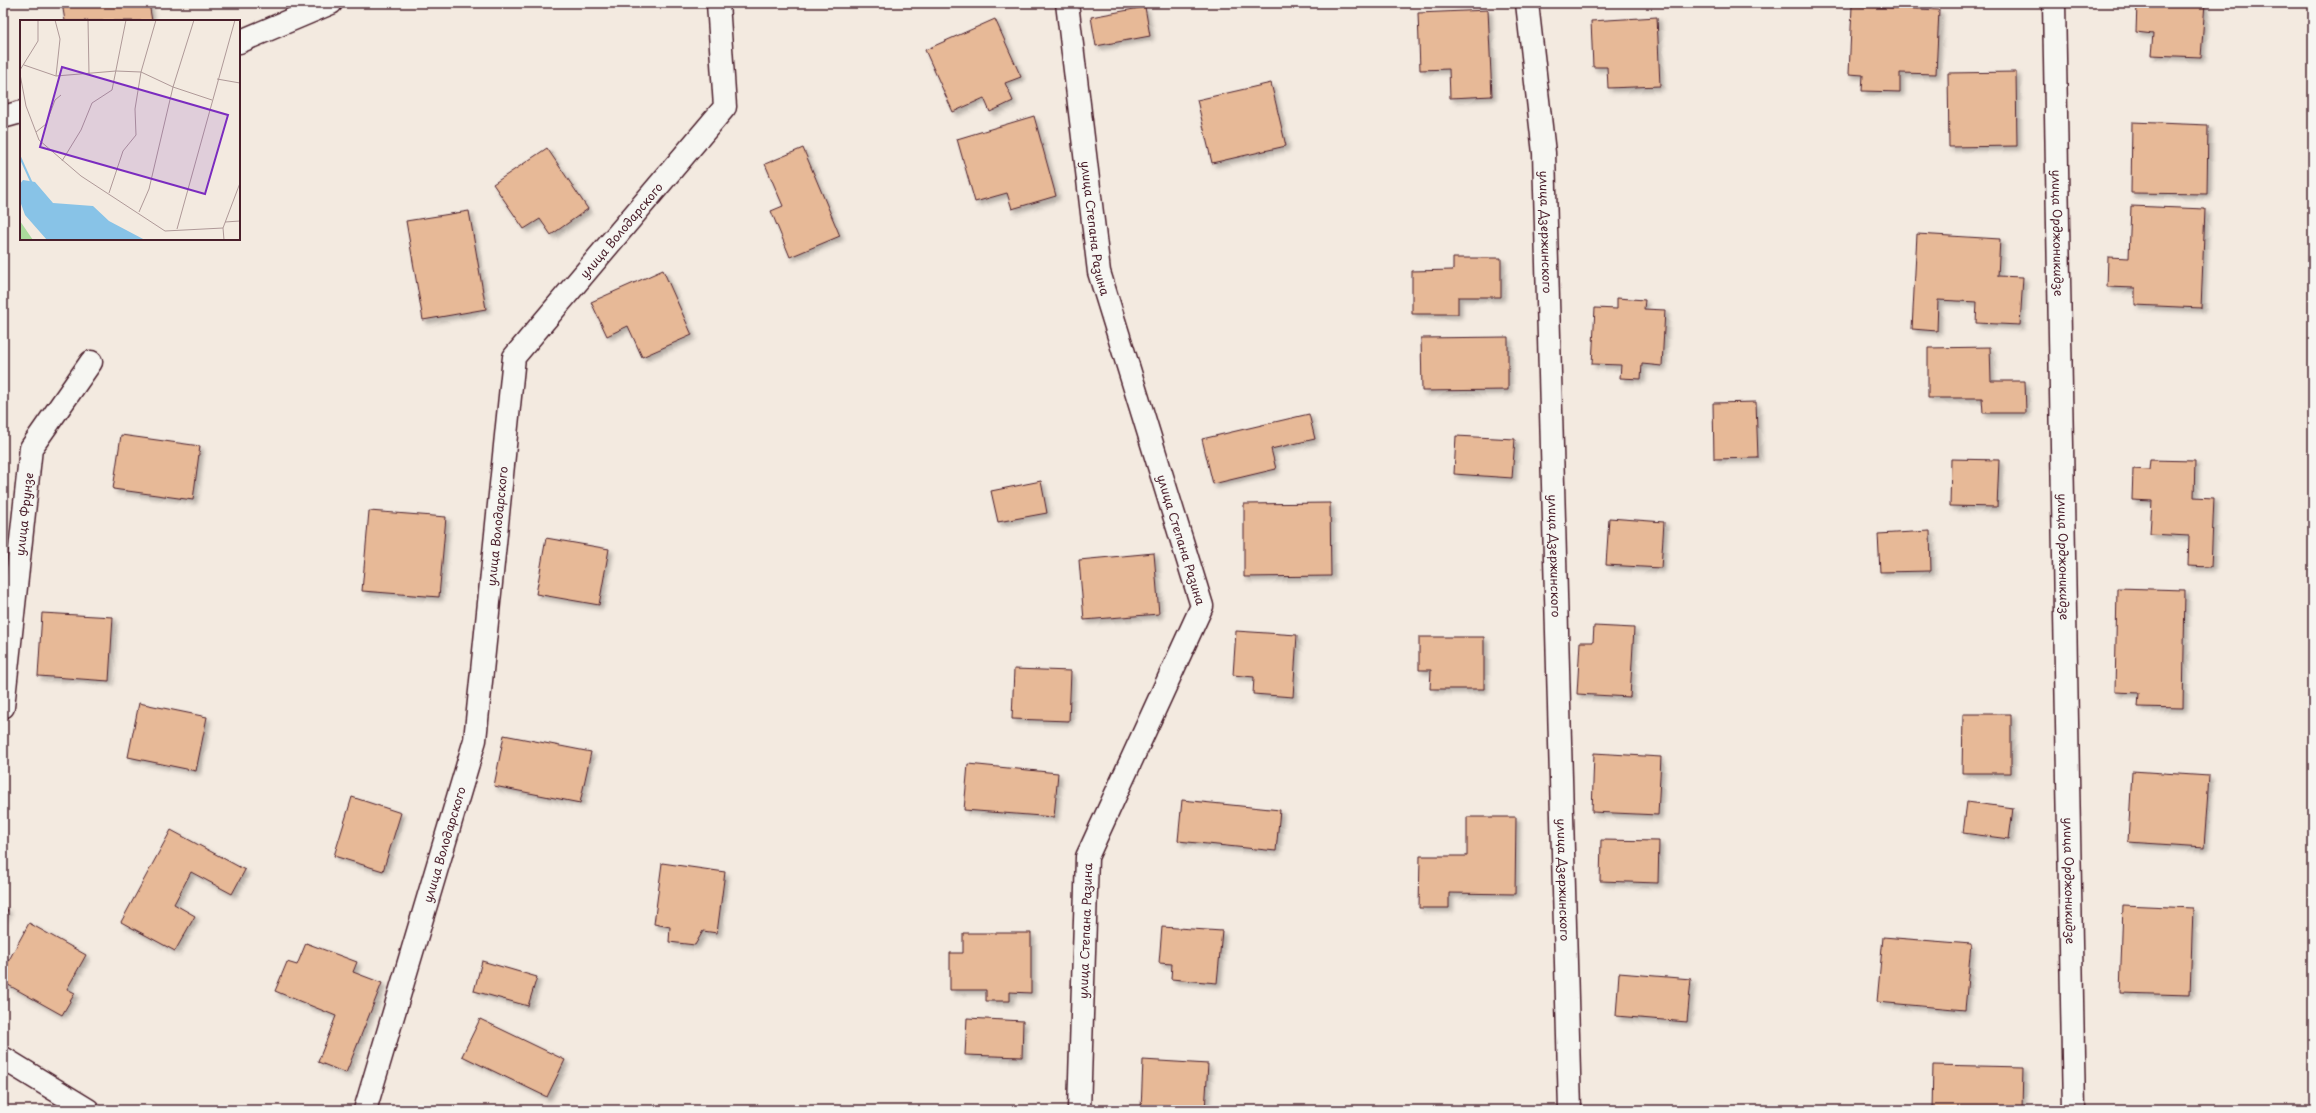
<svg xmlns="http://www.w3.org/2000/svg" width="2316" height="1113" font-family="'Playpen Sans',sans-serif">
<defs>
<filter id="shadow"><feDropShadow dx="3.5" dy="3.5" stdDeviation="2" flood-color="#0004"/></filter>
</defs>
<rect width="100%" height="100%" fill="#f3eae0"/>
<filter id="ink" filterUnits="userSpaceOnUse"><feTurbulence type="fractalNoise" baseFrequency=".025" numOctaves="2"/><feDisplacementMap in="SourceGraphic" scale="8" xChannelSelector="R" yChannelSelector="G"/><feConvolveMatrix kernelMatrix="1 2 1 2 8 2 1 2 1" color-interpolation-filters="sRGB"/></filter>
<g filter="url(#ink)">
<g fill="#e7b997" stroke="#4a1f2b" filter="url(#shadow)">
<path d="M 62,3 L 149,3 L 152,21 L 65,21 Z"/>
<path d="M 2137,3 L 2205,3 L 2201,57 L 2151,55 L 2153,34 L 2136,32 Z"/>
<path d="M 1852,6 L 1939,10 L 1936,74 L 1900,73 L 1900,92 L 1862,91 L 1863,75 L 1849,74 Z"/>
<path d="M 1145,7 L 1150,36 L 1096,46 L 1091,17 Z"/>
<path d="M 1488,10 L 1492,96 L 1450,98 L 1449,69 L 1420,70 L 1418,13 Z"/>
<path d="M 1657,17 L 1660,86 L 1608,88 L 1607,67 L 1593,67 L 1591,21 Z"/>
<path d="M 995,19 L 1021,77 L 1005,83 L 1013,101 L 990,112 L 984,98 L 953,112 L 925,50 Z"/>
<path d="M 2016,72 L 2017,146 L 1949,147 L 1948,73 Z"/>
<path d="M 1271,83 L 1286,146 L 1212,163 L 1197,100 Z"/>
<path d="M 1034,116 L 1056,196 L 1012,209 L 1007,193 L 975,202 L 957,139 Z"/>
<path d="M 2132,122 L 2208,125 L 2207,194 L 2131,193 Z"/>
<path d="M 547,148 L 588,209 L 551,235 L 540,219 L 524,229 L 493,184 Z"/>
<path d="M 803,148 L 840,236 L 790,257 L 771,211 L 783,206 L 765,164 Z"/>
<path d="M 2131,206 L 2205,209 L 2201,308 L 2135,305 L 2135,288 L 2107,287 L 2108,257 L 2129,258 Z"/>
<path d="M 469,211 L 486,309 L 423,320 L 406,221 Z"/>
<path d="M 1917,234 L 2000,239 L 1998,276 L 2023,277 L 2020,325 L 1976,323 L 1977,302 L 1938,300 L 1937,331 L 1912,329 Z"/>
<path d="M 1453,258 L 1501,258 L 1501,297 L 1458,297 L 1458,314 L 1412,314 L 1412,271 L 1453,270 Z"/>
<path d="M 663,270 L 692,335 L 642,357 L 628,326 L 607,336 L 591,302 Z"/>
<path d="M 1617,298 L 1645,300 L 1644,309 L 1665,310 L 1662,366 L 1642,364 L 1641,379 L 1620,378 L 1621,365 L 1592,364 L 1595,308 L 1617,309 Z"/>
<path d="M 1508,337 L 1508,390 L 1422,391 L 1421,338 Z"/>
<path d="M 1990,347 L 1991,381 L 2025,381 L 2026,413 L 1983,413 L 1982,398 L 1928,398 L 1928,348 Z"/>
<path d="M 1756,402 L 1758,458 L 1714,459 L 1713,403 Z"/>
<path d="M 1309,414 L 1315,439 L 1271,449 L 1276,469 L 1213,484 L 1202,439 Z"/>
<path d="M 121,435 L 200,446 L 193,500 L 113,489 Z"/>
<path d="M 1456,436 L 1515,439 L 1512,478 L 1454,474 Z"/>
<path d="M 1951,459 L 1999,460 L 1997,507 L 1950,506 Z"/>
<path d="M 2150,460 L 2195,461 L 2194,497 L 2214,498 L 2211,567 L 2188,566 L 2189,536 L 2150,534 L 2152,501 L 2132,500 L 2133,469 L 2149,470 Z"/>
<path d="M 1041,481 L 1047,513 L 998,522 L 991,491 Z"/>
<path d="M 1330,503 L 1331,576 L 1244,577 L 1244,504 Z"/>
<path d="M 369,511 L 446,517 L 439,597 L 362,591 Z"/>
<path d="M 1609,518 L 1664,522 L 1661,568 L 1606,565 Z"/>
<path d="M 1930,531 L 1931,571 L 1880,572 L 1878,534 Z"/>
<path d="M 546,538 L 609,549 L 599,605 L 536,594 Z"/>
<path d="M 1154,553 L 1159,614 L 1084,620 L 1079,560 Z"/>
<path d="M 2117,588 L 2185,590 L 2183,708 L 2138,707 L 2139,693 L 2115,692 Z"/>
<path d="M 42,613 L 113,617 L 109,681 L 38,676 Z"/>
<path d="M 1594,626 L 1634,628 L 1630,697 L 1577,694 L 1580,642 L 1593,642 Z"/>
<path d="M 1236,631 L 1297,635 L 1293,697 L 1253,694 L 1254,677 L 1233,675 Z"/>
<path d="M 1419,637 L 1484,637 L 1484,689 L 1430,689 L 1431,670 L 1419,670 Z"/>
<path d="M 1014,669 L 1071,671 L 1069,721 L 1012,719 Z"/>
<path d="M 139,703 L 207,717 L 196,771 L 128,757 Z"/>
<path d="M 1963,714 L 2011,714 L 2011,773 L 1962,773 Z"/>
<path d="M 504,735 L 591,752 L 580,803 L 494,786 Z"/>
<path d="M 1594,753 L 1661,757 L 1658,815 L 1592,812 Z"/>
<path d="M 968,764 L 1058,773 L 1054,817 L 964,810 Z"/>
<path d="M 2132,771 L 2209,776 L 2204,847 L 2128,842 Z"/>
<path d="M 352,797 L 401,813 L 383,871 L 334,856 Z"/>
<path d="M 1182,800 L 1280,810 L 1276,851 L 1178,841 Z"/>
<path d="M 1967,802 L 2013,808 L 2009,839 L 1963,833 Z"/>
<path d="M 1467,817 L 1516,817 L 1515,894 L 1449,893 L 1449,908 L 1419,908 L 1420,856 L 1467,856 Z"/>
<path d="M 171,830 L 245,870 L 232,894 L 191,872 L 174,904 L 195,916 L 175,951 L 121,922 Z"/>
<path d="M 1601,840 L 1659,841 L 1658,883 L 1600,881 Z"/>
<path d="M 662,863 L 725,872 L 717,933 L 703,931 L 695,945 L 669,942 L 670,927 L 654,924 Z"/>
<path d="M 2123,905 L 2193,908 L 2190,995 L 2120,993 Z"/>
<path d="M 3,907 L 8,910 L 3,919 Z"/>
<path d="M 29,923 L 86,955 L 67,989 L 75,993 L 62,1015 L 3,982 L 3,971 Z"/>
<path d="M 1162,927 L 1222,931 L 1217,983 L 1171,979 L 1172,964 L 1159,963 Z"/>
<path d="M 963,933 L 1031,933 L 1031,993 L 1010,992 L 1010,1001 L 986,1001 L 986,990 L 950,990 L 950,953 L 963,953 Z"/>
<path d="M 1883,937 L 1971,944 L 1965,1010 L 1877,1002 Z"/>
<path d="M 306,943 L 357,962 L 353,972 L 382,983 L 346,1073 L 318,1062 L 336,1016 L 275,991 L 287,962 L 297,965 Z"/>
<path d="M 482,961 L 537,977 L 528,1006 L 474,991 Z"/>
<path d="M 1619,973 L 1691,979 L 1687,1022 L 1616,1016 Z"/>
<path d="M 967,1018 L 1023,1021 L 1022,1057 L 965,1055 Z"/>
<path d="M 480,1019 L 565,1060 L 547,1097 L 462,1056 Z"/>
<path d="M 1143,1060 L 1208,1064 L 1205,1110 L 1141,1110 Z"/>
<path d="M 1933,1065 L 2023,1067 L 2022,1110 L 1932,1110 Z"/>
<path d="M 2204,1107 L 2234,1110 L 2204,1110 Z"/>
</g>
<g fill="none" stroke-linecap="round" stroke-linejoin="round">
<defs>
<g id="minor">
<path id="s1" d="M 1067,3 L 1099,272 L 1202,606 L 1087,857 L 1079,1110"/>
<path id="s2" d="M 1527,3 L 1544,153 L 1570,1110"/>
<path id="s3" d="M 2054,3 L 2074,1110"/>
<path d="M 239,42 L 331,3"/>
<path d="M 3,117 L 21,112"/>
<path id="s4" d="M 3,707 L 31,448 L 91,362"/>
<path d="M 3,1058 L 88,1110"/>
<path id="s5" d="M 365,1110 L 475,740 L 514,357 L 725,107 L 718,3"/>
</g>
</defs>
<use href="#minor" stroke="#4a1f2b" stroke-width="25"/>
<use href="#minor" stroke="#f6f6f2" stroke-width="22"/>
</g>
</g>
<g text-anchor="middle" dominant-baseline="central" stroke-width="4" stroke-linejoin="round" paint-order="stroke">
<g font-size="12" fill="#4a1f2b" stroke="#f6f6f2">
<text stroke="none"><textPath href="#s1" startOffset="227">улица Степана Разина</textPath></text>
<text stroke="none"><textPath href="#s5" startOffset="937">улица Володарского</textPath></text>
<text stroke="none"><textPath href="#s2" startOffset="230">улица Дзержинского</textPath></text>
<text stroke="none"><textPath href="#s3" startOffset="230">улица Орджоникидзе</textPath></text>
<text stroke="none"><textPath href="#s4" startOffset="194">улица Фрунзе</textPath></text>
<text stroke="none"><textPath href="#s5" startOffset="601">улица Володарского</textPath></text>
<text stroke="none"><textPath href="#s1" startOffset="551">улица Степана Разина</textPath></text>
<text stroke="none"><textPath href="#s2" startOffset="554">улица Дзержинского</textPath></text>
<text stroke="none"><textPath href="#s3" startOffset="554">улица Орджоникидзе</textPath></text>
<text stroke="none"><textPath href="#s5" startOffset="277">улица Володарского</textPath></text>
<text stroke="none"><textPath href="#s2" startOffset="878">улица Дзержинского</textPath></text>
<text stroke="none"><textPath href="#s3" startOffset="878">улица Орджоникидзе</textPath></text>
<text transform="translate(1085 931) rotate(-88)">улица Степана Разина</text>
</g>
</g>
<g transform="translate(20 20)">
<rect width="220" height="220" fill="#f3eae0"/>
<path d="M 0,201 L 13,220 L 0,220 Z" fill="#aadb9c"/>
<path d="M 3,160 L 15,162 L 33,183 L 73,186 L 89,201 L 125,220 L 27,220 L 5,195 L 0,181 L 0,164 Z" fill="#88c3e7"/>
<path fill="none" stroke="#88c3e7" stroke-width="2" d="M 0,137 L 14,168"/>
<path fill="none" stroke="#af9998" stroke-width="1" d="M 35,0 L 40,19 L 36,56M 68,0 L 69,54M 4,45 L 36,56 L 96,51 L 121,52 L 153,67 L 192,80M 0,50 L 18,21 L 18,0M 0,54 L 6,86 L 19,120 L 61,156 L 145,211 L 203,208M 197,59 L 220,63M 16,112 L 26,104 L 35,80 L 41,75M 42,141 L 61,110 L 72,83 L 92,70 L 106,0M 89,173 L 103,131 L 116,115 L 115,89 L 121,52 L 136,0M 119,192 L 129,169 L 153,67 L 174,0M 205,202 L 220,201M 157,209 L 215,0M 204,220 L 203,208 L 220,163"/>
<path fill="#7b2cbf" fill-opacity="0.15" stroke="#7b2cbf" stroke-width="2" d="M 42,47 L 208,95 L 185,174 L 20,127 Z"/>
<rect width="220" height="220" fill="none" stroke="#4a1f2b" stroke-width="2"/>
</g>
<rect width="2316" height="1113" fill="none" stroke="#f6f6f2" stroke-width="16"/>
<rect x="8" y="8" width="2300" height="1097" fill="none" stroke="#4a1f2b" stroke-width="1.5" filter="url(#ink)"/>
</svg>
